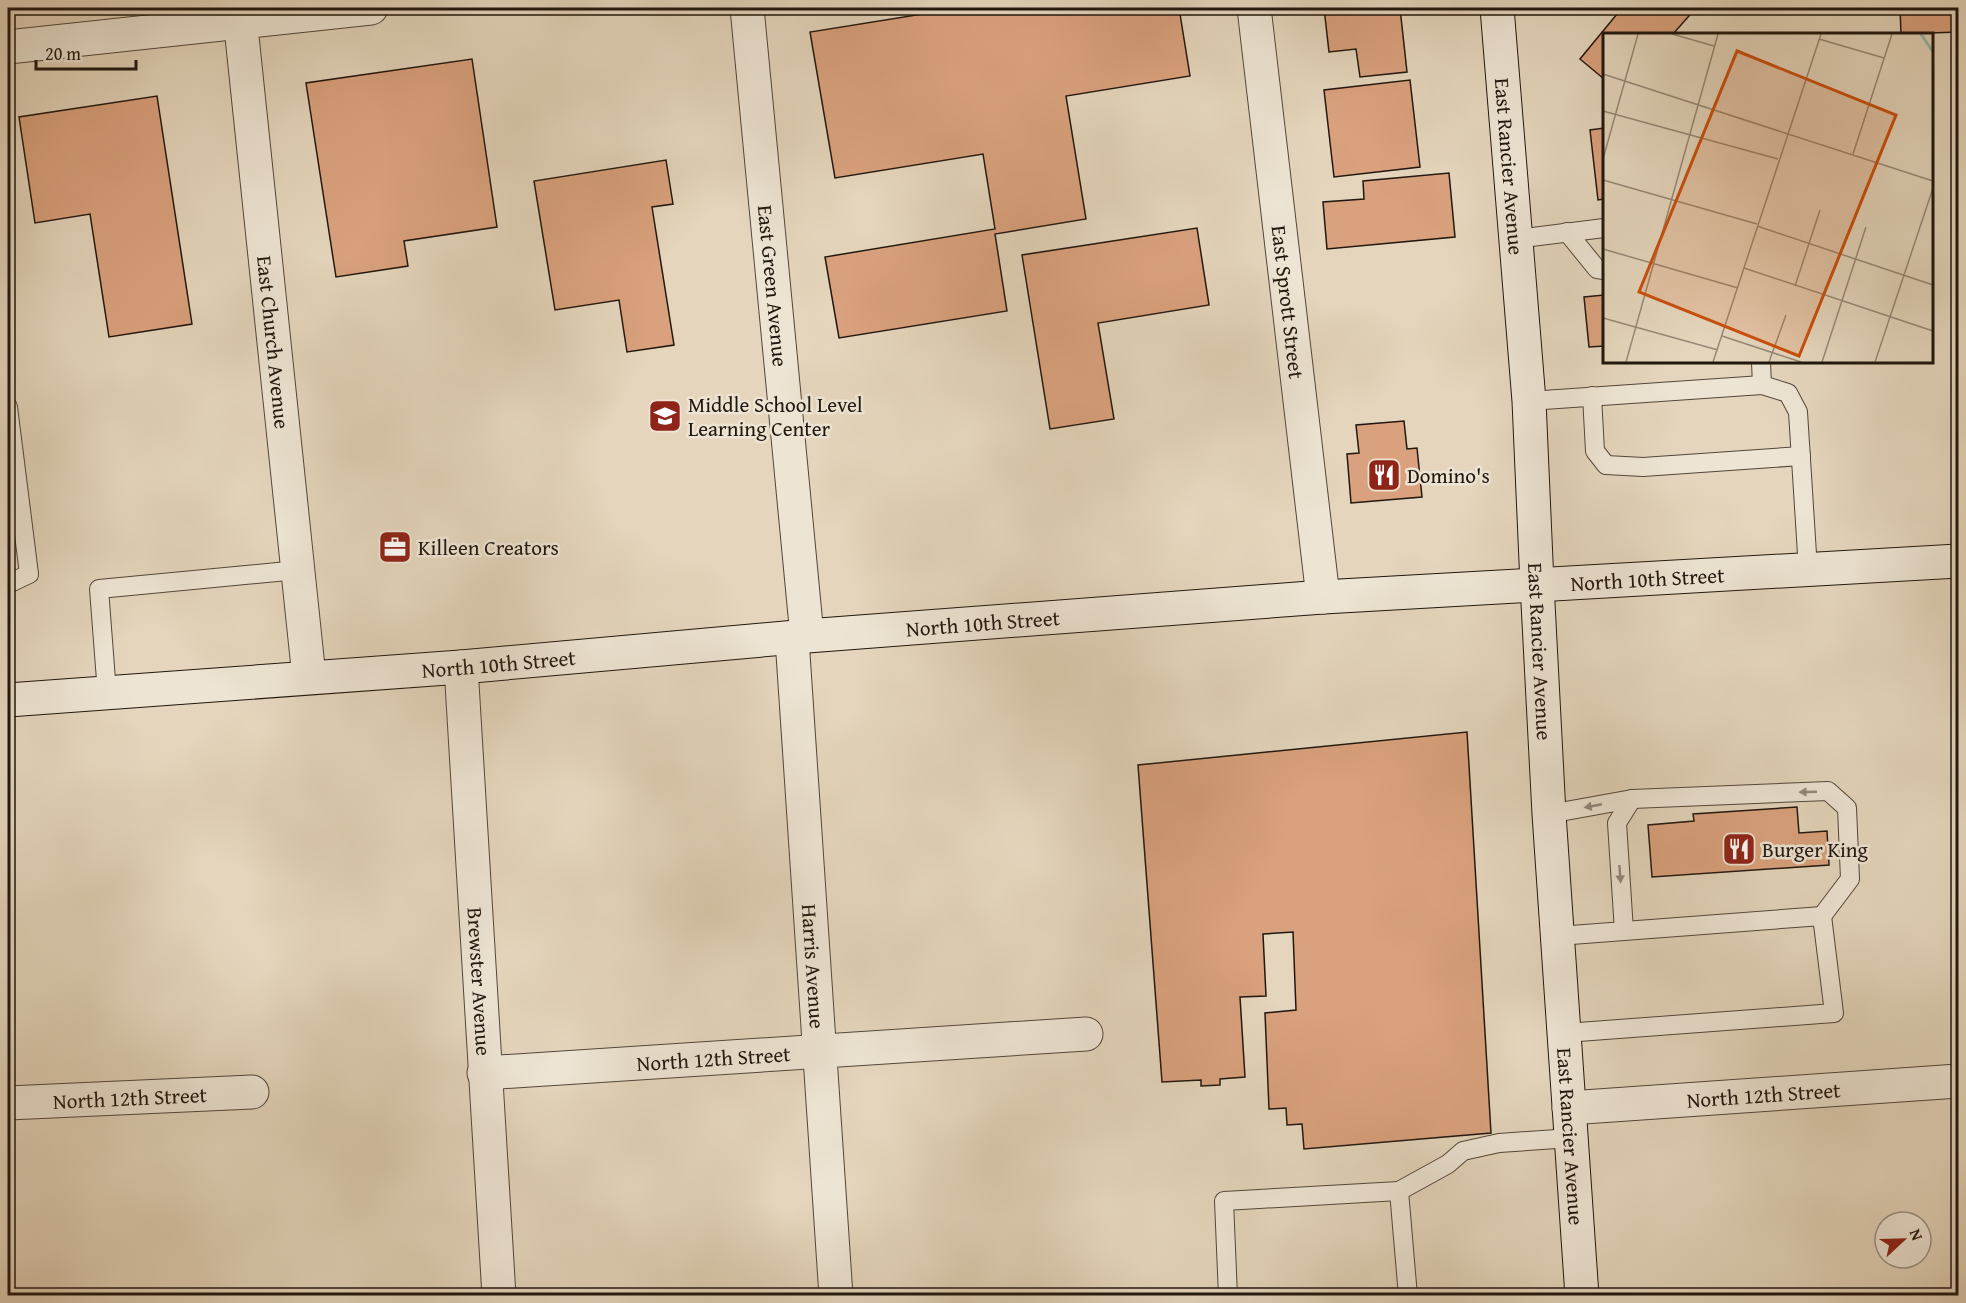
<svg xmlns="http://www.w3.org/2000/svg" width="1966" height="1303" font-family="'Gentium Book Plus',serif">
<rect width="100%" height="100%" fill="#e4d5bc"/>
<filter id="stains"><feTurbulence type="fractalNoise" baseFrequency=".00333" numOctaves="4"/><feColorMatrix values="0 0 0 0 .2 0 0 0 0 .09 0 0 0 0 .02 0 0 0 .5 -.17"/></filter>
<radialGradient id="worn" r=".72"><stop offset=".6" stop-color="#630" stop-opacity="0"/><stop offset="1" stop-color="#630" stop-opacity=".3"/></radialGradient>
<g fill="#d9a17d" stroke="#21170f" stroke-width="1.5">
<path d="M 960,8 L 1179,8 L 1190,76 L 1066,96 L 1086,219 L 995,234 L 1007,311 L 839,338 L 825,257 L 995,229 L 983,154 L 835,178 L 810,32 Z"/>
<path d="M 1324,8 L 1400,8 L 1407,72 L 1360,77 L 1356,49 L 1329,52 Z"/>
<path d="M 1622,8 L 1696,8 L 1673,34 L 1604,34 L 1604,79 L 1580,59 Z"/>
<path d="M 1900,8 L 1958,8 L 1958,32 L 1901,34 Z"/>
<path d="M 472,59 L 497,227 L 404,241 L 408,266 L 336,277 L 306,83 Z"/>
<path d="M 1410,80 L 1420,167 L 1334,177 L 1324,90 Z"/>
<path d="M 157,96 L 192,324 L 109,337 L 90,214 L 35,223 L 19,117 Z"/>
<path d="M 1604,128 L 1604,199 L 1598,200 L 1590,130 Z"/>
<path d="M 666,160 L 673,204 L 652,207 L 674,345 L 627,352 L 619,300 L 555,310 L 534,181 Z"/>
<path d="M 1449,173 L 1455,237 L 1327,249 L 1323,202 L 1364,199 L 1363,181 Z"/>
<path d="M 1197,228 L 1209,305 L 1098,323 L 1114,419 L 1050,429 L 1022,255 Z"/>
<path d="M 1604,295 L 1604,346 L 1589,347 L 1584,297 Z"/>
<path d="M 1404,421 L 1407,449 L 1417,448 L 1422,497 L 1351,503 L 1347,454 L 1359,453 L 1356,425 Z"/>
<path d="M 1467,732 L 1491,1133 L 1304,1149 L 1302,1124 L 1287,1125 L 1286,1108 L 1269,1109 L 1265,1013 L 1296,1010 L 1293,932 L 1263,934 L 1266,996 L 1240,997 L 1245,1077 L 1220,1079 L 1220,1085 L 1201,1086 L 1201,1080 L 1162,1082 L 1138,765 Z"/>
<path d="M 1797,807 L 1799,833 L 1827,831 L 1829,865 L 1652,877 L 1648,825 L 1694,821 L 1693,814 Z"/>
</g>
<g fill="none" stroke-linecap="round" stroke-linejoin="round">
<defs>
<g id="lane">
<path d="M 1567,232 L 1597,269 L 1604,270"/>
<path d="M 1516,239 L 1604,228"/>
<path d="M 1761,362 L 1762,385"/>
<path d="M 1592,396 L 1595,451 L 1606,465 L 1643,467 L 1801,456"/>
<path d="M 1529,401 L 1762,385 L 1788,393 L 1798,412 L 1808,570"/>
<path d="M 8,407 L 29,574 L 8,584"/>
<path d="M 107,693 L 99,589 L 298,570"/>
<path d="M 1549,814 L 1632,799 L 1828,791 L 1847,808 L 1850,879 L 1822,916"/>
<path d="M 1624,931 L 1617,823 L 1632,799"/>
<path d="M 1558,936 L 1822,916 L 1834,1013 L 1565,1033"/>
<path d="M 1228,1296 L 1224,1201 L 1399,1191"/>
<path d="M 1408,1296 L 1399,1191 L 1448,1164 L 1463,1151 L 1499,1143 L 1571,1138"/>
</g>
<g id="street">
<path id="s1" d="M 239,8 L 309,677"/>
<path id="s2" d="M 747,8 L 807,636"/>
<path id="s3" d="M 1254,8 L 1323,597"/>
<path d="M 8,47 L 371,8"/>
<path id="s4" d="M 792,639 L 836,1296"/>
<path id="s5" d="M 461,667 L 499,1296"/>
<path id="s6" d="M 484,1073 L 1086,1034"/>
<path id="s7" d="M 8,1103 L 252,1092"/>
<path id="s8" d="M 1569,1108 L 1958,1081"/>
</g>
<g id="secondary">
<path id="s9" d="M 1497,8 L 1529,401 L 1537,584 L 1549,814 L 1582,1296"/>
<path id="s10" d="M 8,700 L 461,667 L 807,636 L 1323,597 L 1958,561"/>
</g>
</defs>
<use href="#lane" stroke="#52463a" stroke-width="20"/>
<use href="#street" stroke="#52463a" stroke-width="35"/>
<use href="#secondary" stroke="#21170f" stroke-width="35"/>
<use href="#lane" stroke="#ede4d3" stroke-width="18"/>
<use href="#street" stroke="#ede4d3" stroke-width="33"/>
<use href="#secondary" stroke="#ede4d3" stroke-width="33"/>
</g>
<defs><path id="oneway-solid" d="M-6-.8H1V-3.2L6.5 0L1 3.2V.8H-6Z" transform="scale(1.5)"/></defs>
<g fill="#91887b">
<use href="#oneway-solid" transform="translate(1808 792) rotate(178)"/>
<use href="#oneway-solid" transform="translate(1593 806) rotate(169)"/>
<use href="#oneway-solid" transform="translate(1620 874) rotate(86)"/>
</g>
<defs>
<symbol id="school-square" viewBox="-11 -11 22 22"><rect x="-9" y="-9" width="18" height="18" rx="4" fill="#8f2418" stroke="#ede4d3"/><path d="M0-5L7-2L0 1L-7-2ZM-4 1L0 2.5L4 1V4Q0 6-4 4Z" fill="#fff"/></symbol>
<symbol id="restaurant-square" viewBox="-11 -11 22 22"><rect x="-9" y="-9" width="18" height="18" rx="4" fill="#8f2418" stroke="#ede4d3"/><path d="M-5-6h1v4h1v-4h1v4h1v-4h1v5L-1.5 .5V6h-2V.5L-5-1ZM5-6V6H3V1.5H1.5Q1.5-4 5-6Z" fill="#fff"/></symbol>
<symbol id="office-square" viewBox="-11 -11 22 22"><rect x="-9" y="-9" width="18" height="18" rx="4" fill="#8f2418" stroke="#ede4d3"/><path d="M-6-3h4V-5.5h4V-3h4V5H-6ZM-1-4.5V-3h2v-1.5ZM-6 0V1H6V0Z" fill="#fff"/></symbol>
</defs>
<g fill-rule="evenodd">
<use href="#school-square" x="646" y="397" width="38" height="38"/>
<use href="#restaurant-square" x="1365" y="456" width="38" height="38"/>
<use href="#office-square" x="376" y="528" width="38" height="38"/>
<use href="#restaurant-square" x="1720" y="830" width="38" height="38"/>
</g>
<g text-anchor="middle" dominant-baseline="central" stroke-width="5" stroke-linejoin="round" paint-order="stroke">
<g font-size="21" fill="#21170f" stroke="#ede4d3">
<text stroke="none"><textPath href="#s9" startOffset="159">East Rancier Avenue</textPath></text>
<text stroke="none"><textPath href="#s2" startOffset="279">East Green Avenue</textPath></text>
<text stroke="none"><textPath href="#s3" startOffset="296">East Sprott Street</textPath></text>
<text stroke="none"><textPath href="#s1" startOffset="336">East Church Avenue</textPath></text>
<text stroke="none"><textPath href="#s10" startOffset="1644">North 10th Street</textPath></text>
<text stroke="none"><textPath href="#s10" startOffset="978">North 10th Street</textPath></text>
<text stroke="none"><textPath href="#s9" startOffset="645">East Rancier Avenue</textPath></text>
<text stroke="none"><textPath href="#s10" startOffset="492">North 10th Street</textPath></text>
<text stroke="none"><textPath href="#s4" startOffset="328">Harris Avenue</textPath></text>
<text stroke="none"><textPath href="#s5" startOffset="315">Brewster Avenue</textPath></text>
<text stroke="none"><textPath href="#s6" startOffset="230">North 12th Street</textPath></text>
<text stroke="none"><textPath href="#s8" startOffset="195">North 12th Street</textPath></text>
<text stroke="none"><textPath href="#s7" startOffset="122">North 12th Street</textPath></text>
<text stroke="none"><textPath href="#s9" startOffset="1131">East Rancier Avenue</textPath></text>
</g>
<g font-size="21" fill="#21170f" stroke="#ede4d3" text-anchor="start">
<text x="688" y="404">Middle School Level<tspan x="688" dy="24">Learning Center</tspan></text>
<text x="1407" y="475">Domino's</text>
<text x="418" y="547">Killeen Creators</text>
<text x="1762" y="849">Burger King</text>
</g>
</g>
<g transform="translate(1603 33)">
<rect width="330" height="330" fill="#e4d5bc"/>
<path fill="none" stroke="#96b9ac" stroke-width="3" d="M 318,1 L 330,19"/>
<path fill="none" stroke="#968977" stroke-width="1.5" d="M 69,1 L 111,13M 216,6 L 281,25M 0,41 L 330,148M 0,78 L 175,126M 250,121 L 289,1M 0,126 L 35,1M 0,147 L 154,191M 154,193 L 330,252M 0,216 L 135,255M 141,235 L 330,298M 192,253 L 217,177M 0,285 L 115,317M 119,303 L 198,329M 23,329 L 115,1M 110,329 L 218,1M 166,329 L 183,282M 219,329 L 263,194M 272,329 L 330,155"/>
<path fill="#ca4f0c" fill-opacity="0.15" stroke="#ca4f0c" stroke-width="3" d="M 134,18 L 293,82 L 196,323 L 36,259 Z"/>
<rect width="330" height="330" fill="none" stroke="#21170f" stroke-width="3"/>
</g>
<rect width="1966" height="1303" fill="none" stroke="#e4d5bc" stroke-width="30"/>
<rect x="9" y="9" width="1948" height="1285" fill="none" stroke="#21170f" stroke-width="3"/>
<rect x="15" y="15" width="1936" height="1273" fill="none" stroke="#21170f" stroke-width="1.5"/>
<g transform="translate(1903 1240) rotate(68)"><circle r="28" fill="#ede4d3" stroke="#9b9285" stroke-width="1.5"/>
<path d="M0-4.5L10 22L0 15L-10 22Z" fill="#8f2418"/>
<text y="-9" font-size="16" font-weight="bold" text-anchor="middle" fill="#21170f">N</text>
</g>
<path d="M36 60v9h100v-9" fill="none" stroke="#21170f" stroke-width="3"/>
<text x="45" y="60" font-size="18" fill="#21170f" stroke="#ede4d3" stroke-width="4.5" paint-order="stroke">20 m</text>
<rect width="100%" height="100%" filter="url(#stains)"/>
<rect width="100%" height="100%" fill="url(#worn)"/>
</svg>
